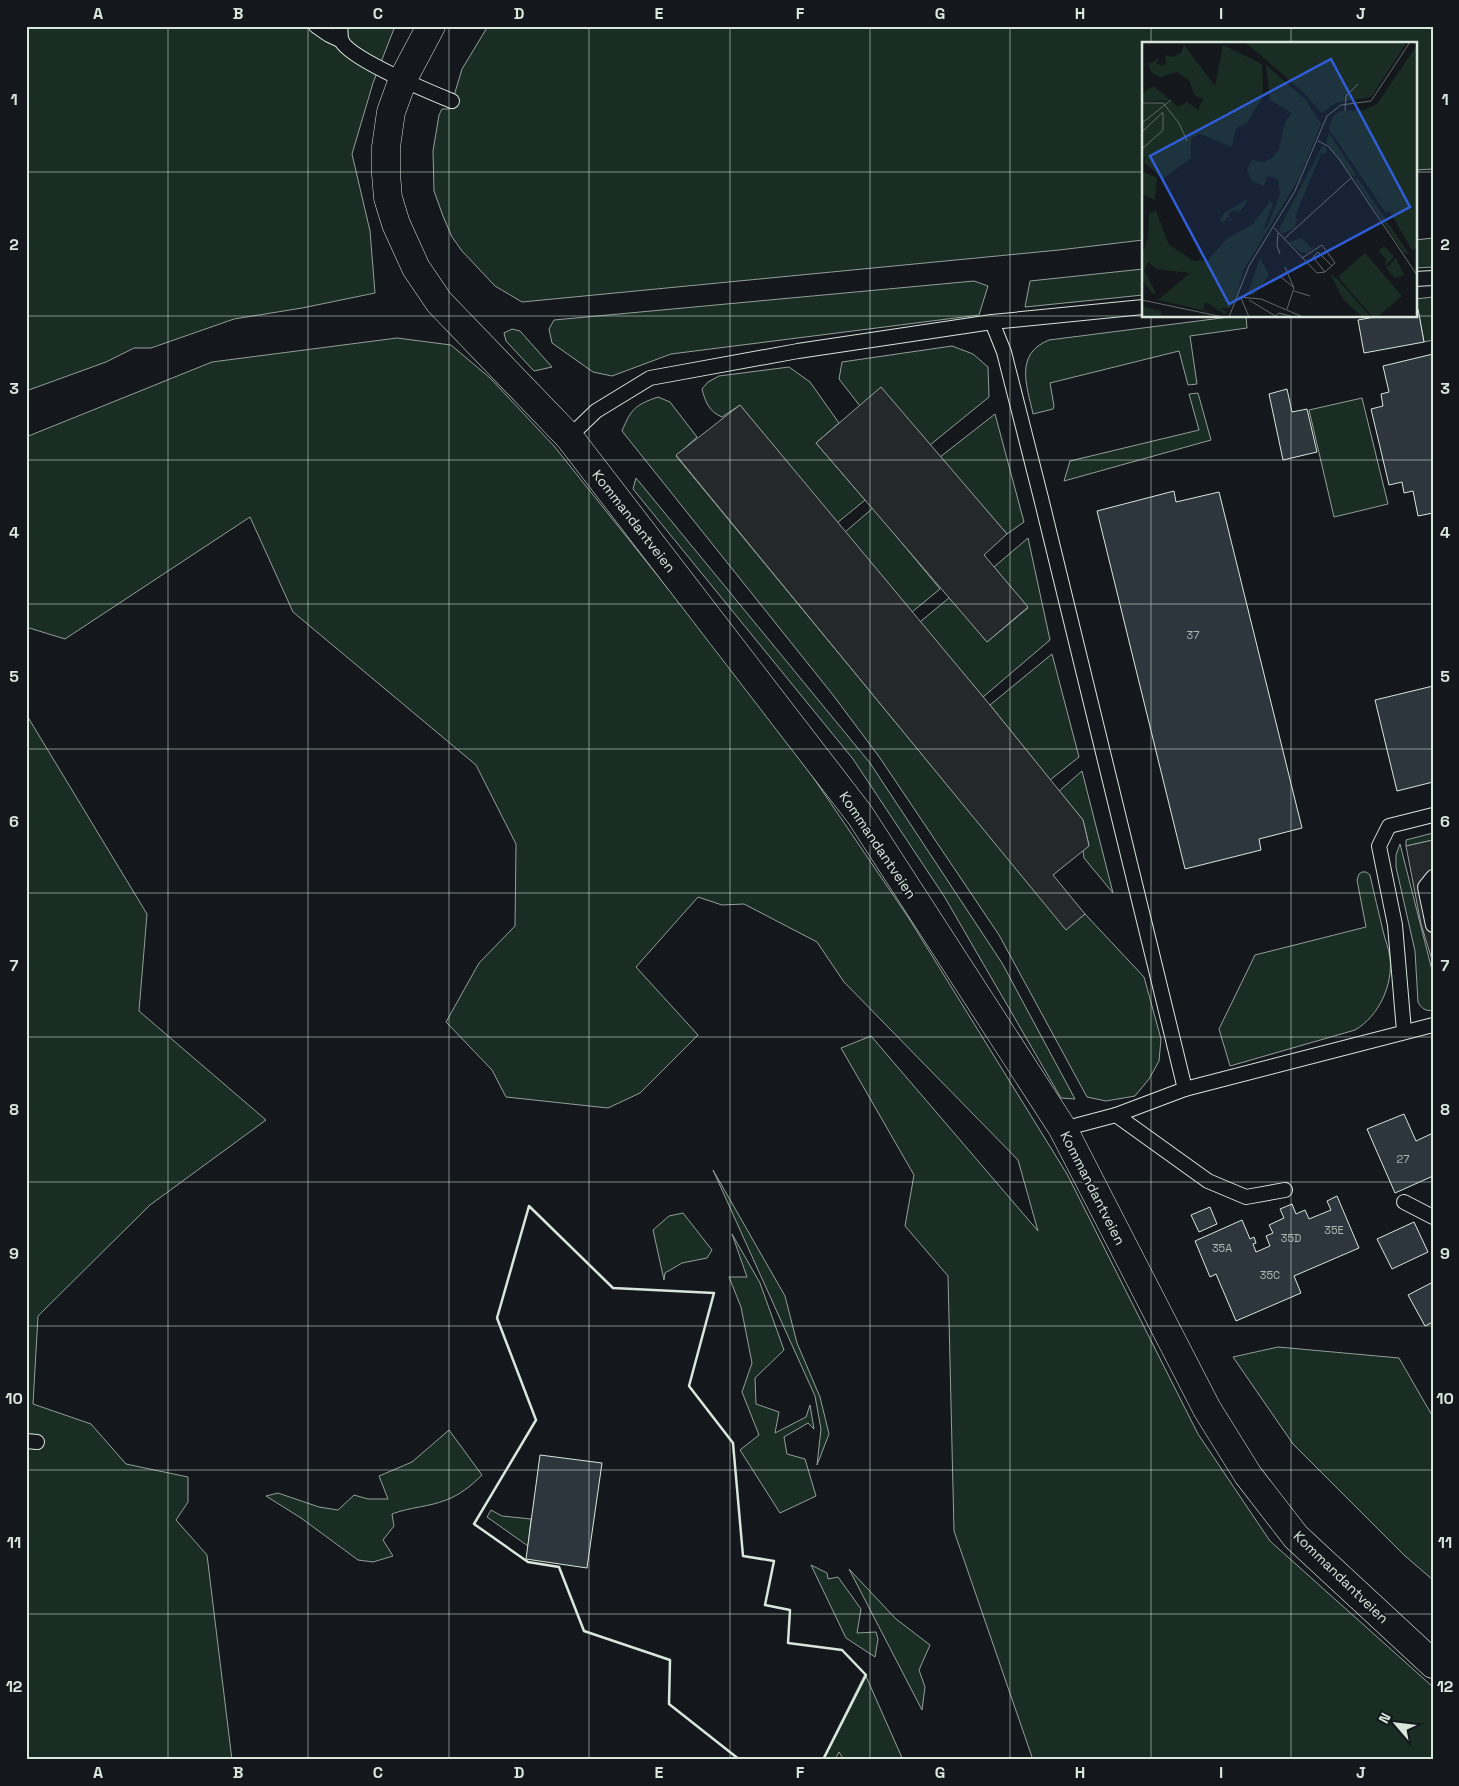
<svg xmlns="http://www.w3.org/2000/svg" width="1459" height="1786" font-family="'Space Grotesk',sans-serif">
<rect width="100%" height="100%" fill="#14181c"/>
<g fill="#1a2d24" stroke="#939e99">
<path d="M 26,26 L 395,26 L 373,83 L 352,154 L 370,231 L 375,293 L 302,308 L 234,319 L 151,348 L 134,348 L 106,362 L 26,391 Z"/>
<path d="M 488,26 L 1433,26 L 1433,169 L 1415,170 L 1415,44 L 1143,44 L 1143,240 L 1059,250 L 522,302 L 495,286 L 462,251 L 452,237 L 443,216 L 434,191 L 433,151 L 439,115 L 442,109 L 450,109 L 462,69 Z"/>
<path d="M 1433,238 L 1433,267 L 1415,268 L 1415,240 Z"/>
<path d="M 1143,269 L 1143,295 L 1025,307 L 1030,281 Z"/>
<path d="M 974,281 L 988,286 L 979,315 L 671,354 L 612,376 L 593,372 L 552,343 L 549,329 L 554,320 Z"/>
<path d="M 1433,297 L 1433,340 L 1424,342 L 1418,310 L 1415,310 L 1415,299 Z"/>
<path d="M 1237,316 L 1246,316 L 1247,328 L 1190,336 L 1197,384 L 1188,385 L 1179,351 L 1050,383 L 1054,406 L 1053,409 L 1033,414 C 1027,386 1014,354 1049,340 Z"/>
<path d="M 512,329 L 520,331 L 552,367 L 534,371 L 506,341 L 504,333 Z"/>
<path d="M 397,338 L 451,345 L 490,378 L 554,446 L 781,730 L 908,917 L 1067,1174 L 1198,1434 L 1270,1541 L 1433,1687 L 1433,1760 L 1033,1760 L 954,1531 L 948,1276 L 905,1226 L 914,1175 L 841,1048 L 871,1036 L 1038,1231 L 1018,1160 L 844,982 L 817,942 L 744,904 L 722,905 L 698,897 L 636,967 L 698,1035 L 640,1093 L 608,1108 L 506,1097 L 492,1070 L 446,1022 L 479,963 L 515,926 L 516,844 L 476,765 L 293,612 L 250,517 L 65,639 L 26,627 L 26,437 L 212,362 Z"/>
<path d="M 952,346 L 973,354 L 988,367 L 989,397 L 930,445 L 881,388 L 860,406 L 839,379 L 842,362 Z"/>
<path d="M 789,367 L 810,382 L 839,423 L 816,443 L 865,500 L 837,523 L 740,405 L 722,417 C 709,412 705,401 702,389 L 708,382 L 719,376 Z"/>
<path d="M 1198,393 L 1211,440 L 1064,481 L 1070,461 L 1199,430 L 1189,394 Z"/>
<path d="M 658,397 L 670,402 L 697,437 L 676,456 L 1066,929 L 1085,914 L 1144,977 L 1161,1039 L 1159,1061 L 1149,1079 L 1135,1096 L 1106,1101 L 1087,1097 L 999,935 L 880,758 L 833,695 L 622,431 C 631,409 635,405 658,397 Z"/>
<path d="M 1362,398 L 1388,504 L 1334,517 L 1309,410 Z"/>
<path d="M 995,414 L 1024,522 L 1007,534 L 940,457 Z"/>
<path d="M 636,478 L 870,763 L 1002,963 L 1075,1099 L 1061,1098 L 944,896 L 853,759 L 633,489 Z"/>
<path d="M 873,508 L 940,589 L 912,612 L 845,532 Z"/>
<path d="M 1028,538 L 1050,640 L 983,697 L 920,622 L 950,597 L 987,642 L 1028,608 L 994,567 Z"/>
<path d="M 1052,654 L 1079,757 L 1050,780 L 990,705 Z"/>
<path d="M 26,714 L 147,914 L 139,1011 L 266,1120 L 150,1205 L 38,1316 L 33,1404 L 91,1424 L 126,1464 L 188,1477 L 188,1502 L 176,1520 L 207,1555 L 232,1760 L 26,1760 Z"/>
<path d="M 1082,771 L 1113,893 L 1084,858 L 1083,850 L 1089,845 L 1083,820 L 1059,791 Z"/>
<path d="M 1433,833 L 1433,840 L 1406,846 L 1406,840 Z"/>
<path d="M 1400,844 L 1433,974 L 1433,1010 C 1426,1012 1421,1008 1418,1002 L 1415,951 L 1396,867 L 1396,855 Z"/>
<path d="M 1362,872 L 1366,872 L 1370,875 C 1374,894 1379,913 1383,931 C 1385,940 1389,949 1390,958 C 1393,985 1379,1016 1355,1030 L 1230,1066 L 1219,1029 L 1255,955 L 1366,927 L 1357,880 L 1359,874 Z"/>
<path d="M 713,1170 L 785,1296 L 797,1343 L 820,1397 L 829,1434 L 817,1465 L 821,1429 L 815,1396 Z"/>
<path d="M 683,1213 L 712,1250 L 707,1258 L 682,1263 L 665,1273 L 664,1280 L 653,1230 L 669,1216 Z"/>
<path d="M 732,1234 L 760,1283 L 784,1350 L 755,1378 L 756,1404 L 779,1412 L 775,1433 L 806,1417 L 810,1405 L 814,1429 L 808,1423 L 784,1437 L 787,1454 L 805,1459 L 816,1496 L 780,1513 L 740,1450 L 759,1435 L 742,1392 L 752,1363 L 741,1307 L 729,1277 L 747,1277 Z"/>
<path d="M 1278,1347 L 1399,1358 L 1433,1417 L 1433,1580 L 1404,1555 L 1293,1444 L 1233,1357 Z"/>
<path d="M 449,1430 L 482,1475 C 472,1485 460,1495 446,1500 C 429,1507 410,1507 392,1514 L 394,1526 L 383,1540 L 393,1556 L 373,1562 L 358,1560 L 301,1518 L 266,1496 L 278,1493 L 319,1507 L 338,1510 L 354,1495 L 368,1499 L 388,1499 L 379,1476 L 412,1462 Z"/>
<path d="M 491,1510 L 502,1516 L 531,1519 L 528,1546 L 487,1517 Z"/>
<path d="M 811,1565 L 827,1573 L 828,1579 L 838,1577 L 861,1609 L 857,1633 L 876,1632 L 878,1639 L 875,1657 L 846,1638 Z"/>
<path d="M 849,1569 L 896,1619 L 930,1645 L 919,1670 L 925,1687 L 922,1710 Z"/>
<path d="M 865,1674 L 903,1760 L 844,1760 L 839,1752 L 835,1760 L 822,1760 Z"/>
</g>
<g fill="#24282b" stroke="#939e99">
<path d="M 881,387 L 1007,534 L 984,555 L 1028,607 L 987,642 L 816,443 Z"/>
<path d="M 740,405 L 990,705 L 1083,820 L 1089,846 L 1053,875 L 1085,914 L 1066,930 L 676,455 Z"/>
<path d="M 1433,840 L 1433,963 L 1421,924 L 1406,846 Z"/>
</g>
<g fill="#2c363c" stroke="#d8e6dc">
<path d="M 1418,309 L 1424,342 L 1364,353 L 1358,320 L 1380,316 L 1415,316 L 1415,310 Z"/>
<path d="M 1433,354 L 1433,513 L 1418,516 L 1413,491 L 1404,493 L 1402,482 L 1389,485 L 1371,409 L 1383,406 L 1381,394 L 1389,392 L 1383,366 Z"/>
<path d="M 1287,389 L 1292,412 L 1307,409 L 1317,452 L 1283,460 L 1269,394 Z"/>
<path d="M 1174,491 L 1176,502 L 1219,492 L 1302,828 L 1259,839 L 1261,850 L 1185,869 L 1097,511 Z"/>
<path d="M 1433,686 L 1433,782 L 1397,791 L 1375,700 Z"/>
<path d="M 1404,1114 L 1416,1141 L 1433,1133 L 1433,1176 L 1395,1193 L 1367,1129 Z"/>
<path d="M 1337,1196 L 1359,1248 L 1294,1276 L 1301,1293 L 1236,1321 L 1216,1274 L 1210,1277 L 1195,1241 L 1242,1220 L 1250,1239 L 1254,1237 L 1256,1243 L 1253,1244 L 1256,1252 L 1270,1246 L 1266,1236 L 1273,1233 L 1269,1225 L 1284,1218 L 1280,1209 L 1292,1204 L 1296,1214 L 1305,1210 L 1309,1219 L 1331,1210 L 1327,1201 Z"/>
<path d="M 1210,1207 L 1217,1224 L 1199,1232 L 1191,1215 Z"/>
<path d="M 1414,1222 L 1428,1252 L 1392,1269 L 1377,1239 Z"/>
<path d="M 1433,1282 L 1433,1322 L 1425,1326 L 1408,1295 Z"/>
<path d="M 540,1455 L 602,1463 L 587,1568 L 526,1559 Z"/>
</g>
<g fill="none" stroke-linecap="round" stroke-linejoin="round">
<defs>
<g id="service">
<path d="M 316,26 L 329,35 L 342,41"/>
<path d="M 340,26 C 341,31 340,38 342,42 C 353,60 430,92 452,101"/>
<path d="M 1415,279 L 1433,278"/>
<path d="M 992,322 L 1004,352 L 1041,498 L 1185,1089"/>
<path d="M 569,437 L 596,411 L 650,378 L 798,351 L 992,322 L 1143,307"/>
<path d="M 1433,877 L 1425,887 L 1433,925"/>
<path d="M 1404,1031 L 1395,925 L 1379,846 L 1389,826 L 1433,815"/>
<path d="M 1116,1115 L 1208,1181 L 1246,1197 L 1285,1190"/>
<path d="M 1063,1129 L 1116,1115 L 1185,1089 L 1433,1025"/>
<path d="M 1404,1202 L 1433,1217"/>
<path d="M 26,1441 L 37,1442"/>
</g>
<path id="minor" d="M 431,26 L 403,79 L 391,112 L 386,147 L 386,174 L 388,198 L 396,224 L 416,268 L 439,302 L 569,437 L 860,815 L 1063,1129 L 1207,1409 L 1248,1475 L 1296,1537 L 1433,1664"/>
</defs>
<use href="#service" stroke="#d8e6dc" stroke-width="16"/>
<use href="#minor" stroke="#d8e6dc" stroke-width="29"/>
<use href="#service" stroke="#14181c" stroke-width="14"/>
<use href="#minor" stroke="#14181c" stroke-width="28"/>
<path stroke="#d8e6dc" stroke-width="2.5" d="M 740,1760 L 669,1704 L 670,1660 L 584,1631 L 559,1567 L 528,1562 L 474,1524 L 536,1420 L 497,1318 L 529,1206 L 613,1288 L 714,1293 L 689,1386 L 733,1443 L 743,1556 L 774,1561 L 765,1605 L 790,1610 L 788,1643 L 842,1650 L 866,1675 L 823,1760"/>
</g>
<path fill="none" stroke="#d8e6dc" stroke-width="1" stroke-opacity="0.55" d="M 168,26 L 168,1760M 308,26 L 308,1760M 449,26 L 449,1760M 589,26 L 589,1760M 730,26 L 730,1760M 870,26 L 870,1760M 1010,26 L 1010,1760M 1151,26 L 1151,44M 1291,26 L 1291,44M 26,172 L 1143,172M 1415,172 L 1433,172M 26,316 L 1143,316M 1151,316 L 1151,1760M 1291,316 L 1291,1760M 1415,316 L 1433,316M 26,460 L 1433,460M 26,604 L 1433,604M 26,749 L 1433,749M 26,893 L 1433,893M 26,1037 L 1433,1037M 26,1182 L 1433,1182M 26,1326 L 1433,1326M 26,1470 L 1433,1470M 26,1614 L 1433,1614"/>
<g text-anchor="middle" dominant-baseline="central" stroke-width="4" stroke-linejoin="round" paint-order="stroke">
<g font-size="11" fill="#adbab4">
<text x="1193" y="635">37</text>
<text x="1403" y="1159">27</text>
<text x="1334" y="1230">35E</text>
<text x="1291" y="1238">35D</text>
<text x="1222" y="1248">35A</text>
<text x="1270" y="1275">35C</text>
</g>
<g font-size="14" fill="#d8e6dc" stroke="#14181c">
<text transform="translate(634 521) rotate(52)">Kommandantveien</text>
<text transform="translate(878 845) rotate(56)">Kommandantveien</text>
<text transform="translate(1093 1188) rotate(63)">Kommandantveien</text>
<text transform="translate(1341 1577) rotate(44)">Kommandantveien</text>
</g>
</g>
<g transform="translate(1142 42)">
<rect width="275" height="275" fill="#14181c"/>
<path d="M 103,0 L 265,0 L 229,55 L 193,61 L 180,71 L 161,50 ZM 42,3 L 73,44 L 81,3 L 120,22 L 121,54 L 104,82 L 94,86 L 90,105 L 58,92 L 49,96 L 49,116 L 21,137 L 2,120 L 4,116 L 0,113 L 0,62 L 29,59 L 36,65 L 45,60 L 56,68 L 61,57 L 53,54 L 47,38 L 35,30 L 18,35 L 10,31 L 6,22 L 18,16 L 14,21 L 20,24 L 24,22 L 23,13 L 30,15 L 39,11 ZM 275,3 L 275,206 L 270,208 L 247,168 L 244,171 L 187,87 L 190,76 L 197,69 L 222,68 L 235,62 ZM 124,23 L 164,58 L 179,82 L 157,136 L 101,229 L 95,255 L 88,266 L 77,266 L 86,270 L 82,272 L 64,260 L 61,267 L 78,272 L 16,258 L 48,231 L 15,227 L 6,220 L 2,229 L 14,251 L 10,251 L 0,238 L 0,212 L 6,196 L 7,171 L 14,169 L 27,203 L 52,219 L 66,218 L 85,197 L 111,182 L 128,159 L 131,162 L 121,188 L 126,183 L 138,151 L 136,137 L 125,134 L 122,144 L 110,139 L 105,128 L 110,118 L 123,120 L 131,115 L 137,107 L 143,80 L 150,71 L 128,58 ZM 11,44 L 28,58 L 0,60 L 0,52 ZM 187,91 L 213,131 L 214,133 L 210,134 L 184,100 ZM 181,103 L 185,107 L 183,112 L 179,111 L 153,175 L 155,177 L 152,186 L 139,192 L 137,187 ZM 0,129 L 15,136 L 13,158 L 0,152 ZM 216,137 L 267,212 L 262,211 L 213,138 ZM 109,153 L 100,167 L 88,179 L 85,179 L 92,175 L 98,167 L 88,170 L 86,174 L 90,175 L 86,175 L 81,181 L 78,178 L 82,171 L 104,158 L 103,161 ZM 160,196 L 169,206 L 174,204 L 165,211 L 158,210 L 147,200 ZM 242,204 L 252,215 L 243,224 L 244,217 L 236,209 ZM 223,211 L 260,254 L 235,275 L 231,275 L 196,235 ZM 118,216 L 127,233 L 112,253 L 105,253 ZM 254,216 L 262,233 L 253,236 L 244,226 ZM 188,232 L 194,236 L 229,275 L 220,275 L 201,257 ZM 0,264 L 19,269 L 19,274 L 0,275 Z" fill="#1a2d24"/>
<path fill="none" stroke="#626a69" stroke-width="1" d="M 0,61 L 21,61 L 37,81 L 45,99M 203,69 L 204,54 L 216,42M 0,81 L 29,58M 0,90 L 21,70M 176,99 L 186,104 L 197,117 L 275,233M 0,107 L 21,88 L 21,71M 132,186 L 175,231 L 183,230 L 193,221 L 180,203 L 160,216M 136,191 L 135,204 L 138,212M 143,196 L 210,135M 143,225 L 152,246 L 145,267M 183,230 L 171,215 L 176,210 L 190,224M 138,234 L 151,245M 152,249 L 168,254M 97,255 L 119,257 L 161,275M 99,256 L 107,275M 0,258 L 81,275M 107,258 L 135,275M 133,274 L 137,271 L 152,275M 87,275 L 107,224 L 153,149 L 185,74 L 199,63 L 229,59 L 268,0"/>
<path fill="#305dd8" fill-opacity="0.15" stroke="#305dd8" stroke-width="2.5" d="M 189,17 L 268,165 L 87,262 L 8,114 Z"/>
<rect width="275" height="275" fill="none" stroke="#d8e6dc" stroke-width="2.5"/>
</g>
<rect width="1459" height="1786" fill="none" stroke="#14181c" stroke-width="55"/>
<g transform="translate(1396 1724) rotate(298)" stroke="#14181c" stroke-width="4" paint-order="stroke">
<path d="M0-4L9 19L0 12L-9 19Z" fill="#d8e6dc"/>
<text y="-8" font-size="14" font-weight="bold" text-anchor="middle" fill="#d8e6dc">N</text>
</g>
<rect x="28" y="28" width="1404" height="1730" fill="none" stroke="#d8e6dc" stroke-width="2"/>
<g font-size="16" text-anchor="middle" font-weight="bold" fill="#d8e6dc">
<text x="98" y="19">A</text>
<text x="238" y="19">B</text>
<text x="378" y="19">C</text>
<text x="519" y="19">D</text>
<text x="659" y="19">E</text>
<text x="800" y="19">F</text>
<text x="940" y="19">G</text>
<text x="1080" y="19">H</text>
<text x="1221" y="19">I</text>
<text x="1361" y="19">J</text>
<text x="14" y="105">1</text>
<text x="1445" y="105">1</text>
<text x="14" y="250">2</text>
<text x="1445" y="250">2</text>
<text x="14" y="394">3</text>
<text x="1445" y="394">3</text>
<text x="14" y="538">4</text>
<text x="1445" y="538">4</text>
<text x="14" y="682">5</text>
<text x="1445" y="682">5</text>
<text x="14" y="827">6</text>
<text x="1445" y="827">6</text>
<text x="14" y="971">7</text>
<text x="1445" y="971">7</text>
<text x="14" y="1115">8</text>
<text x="1445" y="1115">8</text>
<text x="14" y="1259">9</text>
<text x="1445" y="1259">9</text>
<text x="14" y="1404">10</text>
<text x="1445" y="1404">10</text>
<text x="14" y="1548">11</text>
<text x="1445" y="1548">11</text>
<text x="14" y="1692">12</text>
<text x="1445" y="1692">12</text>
<text x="98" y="1778">A</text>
<text x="238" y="1778">B</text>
<text x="378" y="1778">C</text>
<text x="519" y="1778">D</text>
<text x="659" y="1778">E</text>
<text x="800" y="1778">F</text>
<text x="940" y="1778">G</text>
<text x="1080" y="1778">H</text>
<text x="1221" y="1778">I</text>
<text x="1361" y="1778">J</text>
</g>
</svg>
